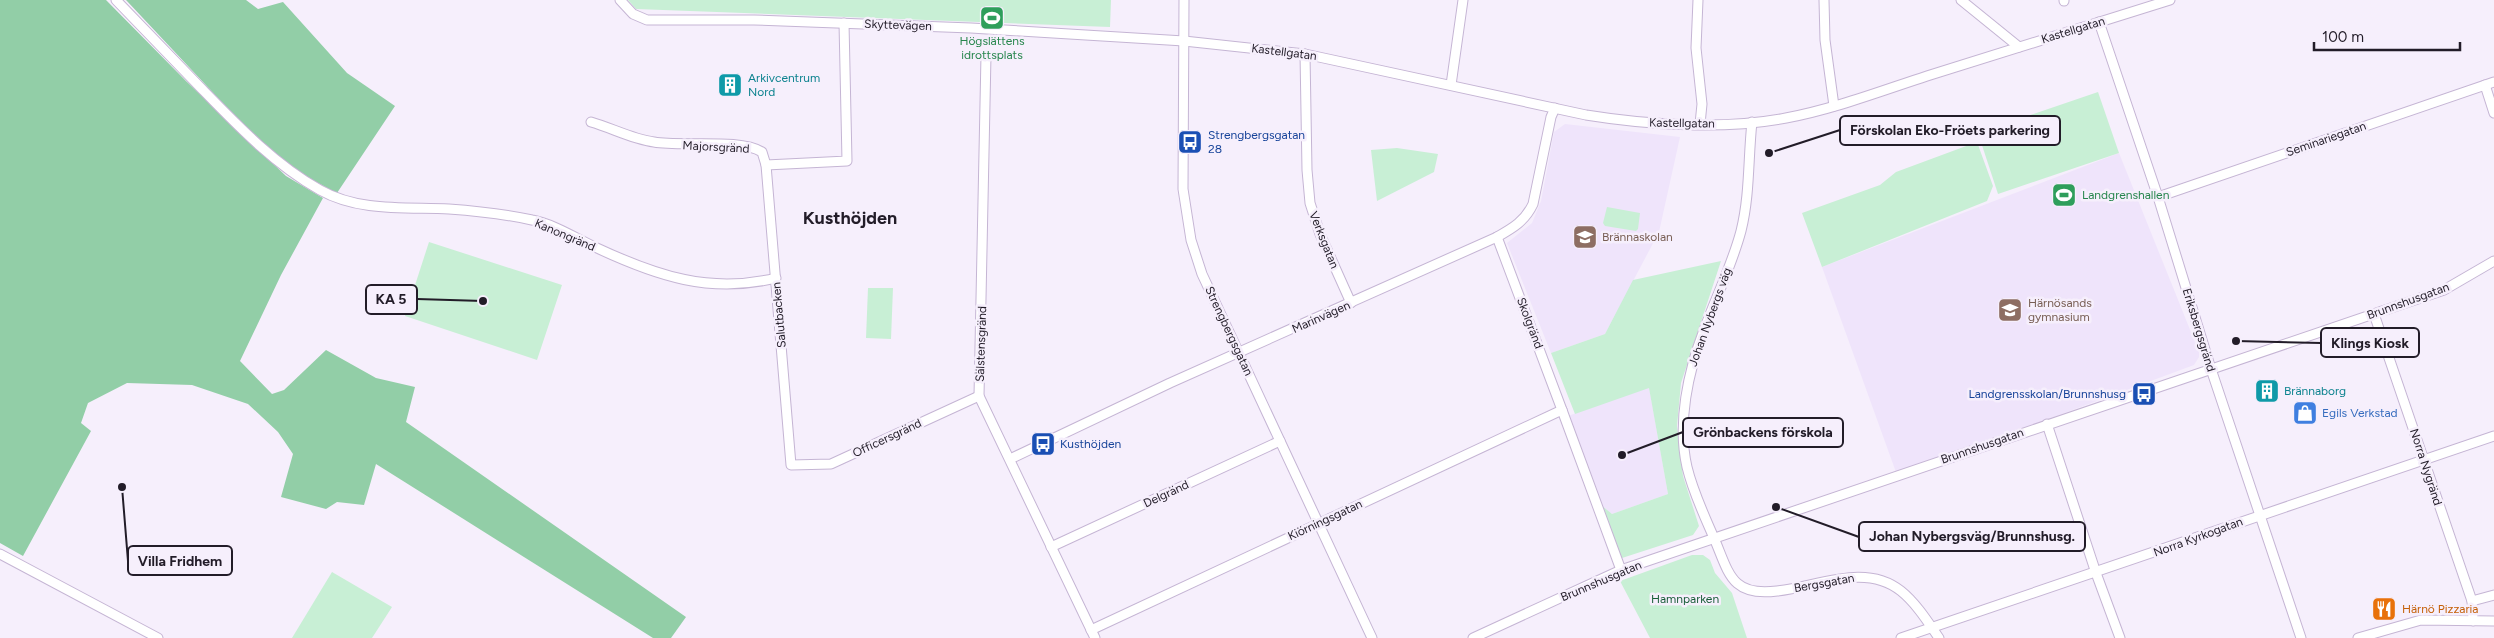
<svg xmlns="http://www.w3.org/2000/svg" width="2494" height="638" font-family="Figtree,sans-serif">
<rect width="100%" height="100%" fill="#f6effc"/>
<g fill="#efe4fb">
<path d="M 1565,124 L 1680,137 L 1659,232 L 1605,334 L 1551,353 L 1507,243 L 1532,223 L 1541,201 L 1554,132 Z"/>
<path d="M 2119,153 L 2199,352 L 2199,357 L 2194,365 L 1897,475 L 1822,267 Z"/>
<path d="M 1649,387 L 1668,494 L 1612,514 L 1601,505 L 1568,416 Z"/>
</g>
<g fill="#c8efd5">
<path d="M 628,0 L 1111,0 L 1110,27 L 636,9 Z"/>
<path d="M 2098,92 L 2119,153 L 1998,194 L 1978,133 Z"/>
<path d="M 1977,142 L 1993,186 L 1987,201 L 1822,267 L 1802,213 L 1880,185 L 1896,172 Z"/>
<path d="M 1397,148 L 1438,154 L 1434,172 L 1377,201 L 1371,150 Z"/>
<path d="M 1607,207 L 1640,213 L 1638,229 L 1636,231 L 1605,226 L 1603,223 Z"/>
<path d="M 429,242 L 562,285 L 537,360 L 405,316 Z"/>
<path d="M 1721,261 L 1681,383 L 1677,426 L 1683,476 L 1699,526 L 1693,535 L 1622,558 L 1618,556 L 1601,505 L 1612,514 L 1668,494 L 1649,388 L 1575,414 L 1551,353 L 1605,334 L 1633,280 Z"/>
<path d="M 868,288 L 893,288 L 891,339 L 866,338 Z"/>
<path d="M 1692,555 L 1703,555 L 1710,560 L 1715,573 L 1732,593 L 1747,638 L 1650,638 L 1620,581 Z"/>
<path d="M 332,572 L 392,607 L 372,638 L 292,638 Z"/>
</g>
<g fill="#92cea7">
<path d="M 0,0 L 106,0 L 186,81 L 286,176 L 323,198 L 281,275 L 240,361 L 272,394 L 284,390 L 326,350 L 376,378 L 415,387 L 406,422 L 686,617 L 671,638 L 653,638 L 376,464 L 364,505 L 337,502 L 326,509 L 281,497 L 293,454 L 278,432 L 248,404 L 192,385 L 127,383 L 88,403 L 81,423 L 91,431 L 23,556 L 0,543 Z"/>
<path d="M 126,0 L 246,0 L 258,9 L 283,2 L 347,73 L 395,106 L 337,193 L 301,174 L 249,131 Z"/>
</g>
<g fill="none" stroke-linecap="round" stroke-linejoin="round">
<defs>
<g id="street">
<path d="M 116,0 C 144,29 172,58 200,87 C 237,125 274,164 320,190 C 359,212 406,207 449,209 C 477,211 504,214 532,220 C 554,224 577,239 597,248 C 657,276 710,294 776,278"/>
<path d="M 620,0 L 633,14 L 647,20 L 754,20 L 971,28 L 1184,41 L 1305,54 L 1586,115 C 1648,125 1724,130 1786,118 C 1834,109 1881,91 1927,76 C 2008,51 2089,25 2170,0"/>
<path d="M 1184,0 L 1183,189 L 1191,240 L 1202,274 L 1372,638"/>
<path d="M 1698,0 L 1696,48 L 1702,104 L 1700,124"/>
<path d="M 1824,0 L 1825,40 L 1834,106"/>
<path d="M 1961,0 L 2019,47"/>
<path d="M 2064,0 L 2064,1"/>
<path d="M 2099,22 L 2158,197 L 2211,369 L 2301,638"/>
<path d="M 1305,54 L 1307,170 L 1310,203 L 1320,234 L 1351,303"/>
<path d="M 986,55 L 979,396 L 1095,638"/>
<path d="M 1451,85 L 1463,0"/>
<path d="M 2485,85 L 2494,113"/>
<path d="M 591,122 C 612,128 632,139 654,142 C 683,147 740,138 762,152 L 766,165 L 847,161 L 844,23"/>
<path d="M 1752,122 C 1748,158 1750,195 1741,231 C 1732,265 1716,297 1704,330 C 1688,372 1677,423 1687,467 C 1693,492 1704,515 1714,538 C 1729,573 1731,597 1777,591 C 1817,587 1865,562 1901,591 C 1916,603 1928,622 1939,638"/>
<path d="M 766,165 L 791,465 L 831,464 L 979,396"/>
<path d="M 2158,197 L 2494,82"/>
<path d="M 2374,314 L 2472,601 L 2473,621"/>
<path d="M 1562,410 L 1621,570"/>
<path d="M 2047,424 L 2096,573 L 2120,638"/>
<path d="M 1010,459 L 1170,383 L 1497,237 C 1513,228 1525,221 1533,204 L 1551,117 L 1555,108"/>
<path d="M 1051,547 L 1280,441"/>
<path d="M 0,554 L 158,638"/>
<path d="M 2472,601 L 2494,595"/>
<path d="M 1091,630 L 1562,410 L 1497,237"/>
<path d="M 1473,638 L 1621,570 L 2444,290 L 2494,261"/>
<path d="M 1901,638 L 2494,436"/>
<path d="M 2358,638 L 2421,620 L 2494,621"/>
</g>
</defs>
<use href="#street" stroke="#c5b5d4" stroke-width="11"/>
<use href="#street" stroke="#fff" stroke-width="9"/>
</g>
<defs>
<symbol id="stadium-square" viewBox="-11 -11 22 22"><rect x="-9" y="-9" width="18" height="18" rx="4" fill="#2e9e5b" stroke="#f6effc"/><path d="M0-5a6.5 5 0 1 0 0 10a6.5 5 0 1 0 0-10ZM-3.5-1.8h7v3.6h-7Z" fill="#fff"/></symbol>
<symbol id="building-square" viewBox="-11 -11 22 22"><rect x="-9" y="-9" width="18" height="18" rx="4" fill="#0f9aa8" stroke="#f6effc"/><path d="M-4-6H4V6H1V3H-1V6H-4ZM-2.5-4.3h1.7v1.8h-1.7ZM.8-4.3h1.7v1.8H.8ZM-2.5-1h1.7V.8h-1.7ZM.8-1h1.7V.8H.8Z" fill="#fff"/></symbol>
<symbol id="bus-square" viewBox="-11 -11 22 22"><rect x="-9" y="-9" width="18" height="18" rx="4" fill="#1a4fb4" stroke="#f6effc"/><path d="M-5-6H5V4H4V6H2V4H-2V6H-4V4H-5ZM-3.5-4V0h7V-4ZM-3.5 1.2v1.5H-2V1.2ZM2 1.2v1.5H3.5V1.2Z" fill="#fff"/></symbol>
<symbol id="school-square" viewBox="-11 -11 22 22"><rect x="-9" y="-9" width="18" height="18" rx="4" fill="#8d6e63" stroke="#f6effc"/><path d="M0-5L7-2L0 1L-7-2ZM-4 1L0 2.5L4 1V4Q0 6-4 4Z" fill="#fff"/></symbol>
<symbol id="shop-square" viewBox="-11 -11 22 22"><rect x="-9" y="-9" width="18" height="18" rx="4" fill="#3f7fe0" stroke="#f6effc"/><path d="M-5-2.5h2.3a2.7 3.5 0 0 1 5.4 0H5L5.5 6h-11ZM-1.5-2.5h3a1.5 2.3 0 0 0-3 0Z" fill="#fff"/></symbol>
<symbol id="restaurant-square" viewBox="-11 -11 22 22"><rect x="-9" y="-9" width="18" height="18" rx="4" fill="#e8710a" stroke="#f6effc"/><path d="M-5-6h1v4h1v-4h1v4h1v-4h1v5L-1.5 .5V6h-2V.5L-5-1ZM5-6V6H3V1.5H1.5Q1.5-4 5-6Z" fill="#fff"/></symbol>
</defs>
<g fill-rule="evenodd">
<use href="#stadium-square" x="978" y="4" width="28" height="28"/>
<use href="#building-square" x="716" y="71" width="28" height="28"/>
<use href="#bus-square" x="1176" y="128" width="28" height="28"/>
<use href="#stadium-square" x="2050" y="181" width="28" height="28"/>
<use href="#school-square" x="1571" y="223" width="28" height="28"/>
<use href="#school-square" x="1996" y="296" width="28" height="28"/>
<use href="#building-square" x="2253" y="377" width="28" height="28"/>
<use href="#bus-square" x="2130" y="380" width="28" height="28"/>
<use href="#shop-square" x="2291" y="399" width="28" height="28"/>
<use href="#bus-square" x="1029" y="430" width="28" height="28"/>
<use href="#restaurant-square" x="2370" y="595" width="28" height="28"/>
</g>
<g text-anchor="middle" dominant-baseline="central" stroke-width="5" stroke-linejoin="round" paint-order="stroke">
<g font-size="12" fill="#221c28" stroke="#f6effc">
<text transform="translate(898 25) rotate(2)">Skyttevägen</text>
<text transform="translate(2073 30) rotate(-17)">Kastellgatan</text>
<text transform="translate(1284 52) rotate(7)">Kastellgatan</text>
<text transform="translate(1682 123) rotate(1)">Kastellgatan</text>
<text transform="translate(2326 139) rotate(-19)">Seminariegatan</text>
<text transform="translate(716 147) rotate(3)">Majorsgränd</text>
<text transform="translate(565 235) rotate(23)">Kanongränd</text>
<text transform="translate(1324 240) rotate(68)">Verksgatan</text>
<text transform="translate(2408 301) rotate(-20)">Brunnshusgatan</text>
<text transform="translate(779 315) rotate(-95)">Salutbacken</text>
<text transform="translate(1321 317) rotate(-24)">Marinvägen</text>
<text transform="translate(1710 317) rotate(-70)">Johan Nybergs väg</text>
<text transform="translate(1530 323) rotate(69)">Skolgränd</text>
<text transform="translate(2199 330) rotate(73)">Eriksbergsgränd</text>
<text transform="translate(1229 331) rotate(65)">Strengbergsgatan</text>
<text transform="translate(981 344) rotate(-88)">Sälstensgränd</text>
<text transform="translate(887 438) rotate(-25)">Officersgränd</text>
<text transform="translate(1982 446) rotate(-19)">Brunnshusgatan</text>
<text transform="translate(2426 467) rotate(72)">Norra Nygränd</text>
<text transform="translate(1166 494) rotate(-25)">Delgränd</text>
<text transform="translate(1325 520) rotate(-25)">Kiörningsgatan</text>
<text transform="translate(2198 537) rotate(-20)">Norra Kyrkogatan</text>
<text transform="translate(1601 581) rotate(-23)">Brunnshusgatan</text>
<text transform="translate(1824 583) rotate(-10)">Bergsgatan</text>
</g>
<g font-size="12" fill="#27864d" stroke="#f6effc">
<text x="992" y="41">Högslättens<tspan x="992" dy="14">idrottsplats</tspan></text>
<text x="2082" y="195" text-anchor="start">Landgrenshallen</text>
</g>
<g font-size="12" fill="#0d838f" stroke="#f6effc" text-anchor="start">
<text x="748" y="78">Arkivcentrum<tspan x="748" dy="14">Nord</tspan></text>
<text x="2284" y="391">Brännaborg</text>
</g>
<g font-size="12" fill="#164399" stroke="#f6effc" text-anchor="start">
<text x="1208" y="135">Strengbergsgatan<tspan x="1208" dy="14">28</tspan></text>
<text x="2126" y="394" text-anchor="end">Landgrensskolan/Brunnshusg</text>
<text x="1060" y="444">Kusthöjden</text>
</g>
<g font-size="12" fill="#785e54" stroke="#f6effc" text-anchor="start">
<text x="1602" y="237">Brännaskolan</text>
<text x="2028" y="303">Härnösands<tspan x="2028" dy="14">gymnasium</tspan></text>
</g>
<g font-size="12" fill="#366cbe" stroke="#f6effc" text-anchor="start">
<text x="2322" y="413">Egils Verkstad</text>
</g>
<g font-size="12" fill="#1a5e3a" stroke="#f6effc">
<text x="1685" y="599">Hamnparken</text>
</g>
<g font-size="12" fill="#c56008" stroke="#f6effc" text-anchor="start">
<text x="2402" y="609">Härnö Pizzaria</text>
</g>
<g font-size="18" font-weight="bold" fill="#221c28" stroke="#f6effc">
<text x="850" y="218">Kusthöjden</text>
</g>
</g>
<path fill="none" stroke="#221c28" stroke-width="2" d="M1769 153L1840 130M483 301L417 299M2236 341L2321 343M1622 455L1683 432M1776 507L1859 537M122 487L128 561"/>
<g fill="#221c28" stroke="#f6effc" stroke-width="2">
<circle cx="1769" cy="153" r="5"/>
<circle cx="483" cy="301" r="5"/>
<circle cx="2236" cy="341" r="5"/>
<circle cx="1622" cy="455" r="5"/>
<circle cx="1776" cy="507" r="5"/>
<circle cx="122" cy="487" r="5"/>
</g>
<g fill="#f6effc" stroke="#221c28" stroke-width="2">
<rect x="1840" y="116" width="220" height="29" rx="5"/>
<rect x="366" y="285" width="51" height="29" rx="5"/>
<rect x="2321" y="328" width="98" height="29" rx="5"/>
<rect x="1683" y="418" width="160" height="29" rx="5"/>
<rect x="1859" y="522" width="226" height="29" rx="5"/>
<rect x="128" y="546" width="104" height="29" rx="5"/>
</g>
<g font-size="14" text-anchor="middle" font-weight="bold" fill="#221c28">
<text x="1950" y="135">Förskolan Eko-Fröets parkering</text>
<text x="391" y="304">KA 5</text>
<text x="2370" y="348">Klings Kiosk</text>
<text x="1763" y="437">Grönbackens förskola</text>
<text x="1972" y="541">Johan Nybergsväg/Brunnshusg.</text>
<text x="180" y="566">Villa Fridhem</text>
</g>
<path d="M2314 42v8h146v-8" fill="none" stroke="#221c28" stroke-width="2.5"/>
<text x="2322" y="42" font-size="15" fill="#221c28" stroke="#f6effc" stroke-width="4" paint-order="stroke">100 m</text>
</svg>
